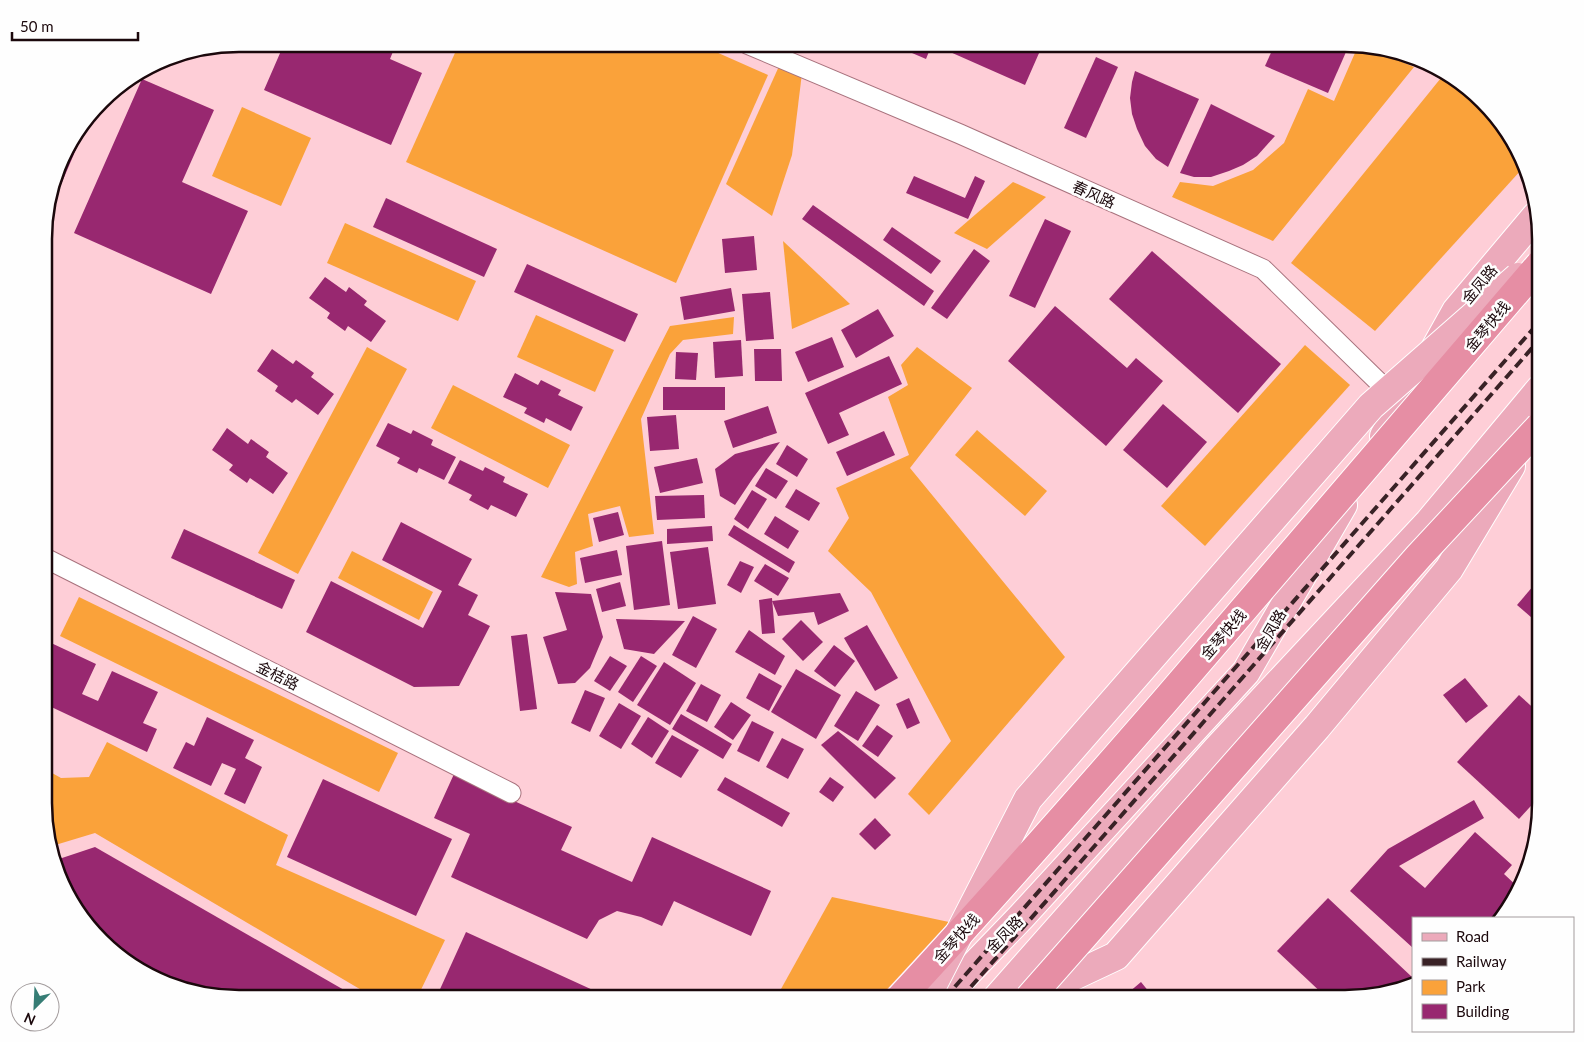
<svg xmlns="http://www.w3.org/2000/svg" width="1584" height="1042" font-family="Lato,'Noto Sans SC',sans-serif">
<rect width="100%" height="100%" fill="#feced7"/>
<g fill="#faa23a">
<path d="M 459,44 L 698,44 L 768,75 L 676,283 L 406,162 Z"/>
<path d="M 1358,46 L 1369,48 L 1414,67 L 1273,241 L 1172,197 L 1180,182 L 1213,186 L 1253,170 L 1284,143 L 1308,89 L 1334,101 Z"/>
<path d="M 780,64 L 802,73 L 792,155 L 772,216 L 726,184 Z"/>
<path d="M 1445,73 L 1453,77 L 1514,142 L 1522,169 L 1375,331 L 1291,263 Z"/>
<path d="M 242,107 L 311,138 L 281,206 L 212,176 Z"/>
<path d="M 1013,182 L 1046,197 L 987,249 L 954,233 Z"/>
<path d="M 345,223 L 476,281 L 458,321 L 327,263 Z"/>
<path d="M 783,241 L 850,304 L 792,329 Z"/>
<path d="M 536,315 L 614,350 L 595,392 L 517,357 Z"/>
<path d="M 734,317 L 733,334 L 683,340 L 670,354 L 641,419 L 654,534 L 629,537 L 620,506 L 588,514 L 593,546 L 575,552 L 577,584 L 569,587 L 541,577 L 670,326 Z"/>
<path d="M 1305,345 L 1350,385 L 1205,546 L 1161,506 Z"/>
<path d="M 367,347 L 407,369 L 298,574 L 258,553 Z"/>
<path d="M 917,347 L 972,388 L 910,468 L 1065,657 L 929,815 L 908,794 L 951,741 L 871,592 L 828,551 L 849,518 L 836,488 L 909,455 L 888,397 L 908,385 L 901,365 Z"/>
<path d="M 453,385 L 570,445 L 548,488 L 431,428 Z"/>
<path d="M 977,430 L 1047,491 L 1025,516 L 955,455 Z"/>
<path d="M 352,551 L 433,592 L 419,620 L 338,578 Z"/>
<path d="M 79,597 L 398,753 L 379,792 L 60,636 Z"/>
<path d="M 107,742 L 288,835 L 276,865 L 445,940 L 417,998 L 375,998 L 95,833 L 52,846 L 45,827 L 45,769 L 61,778 L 89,777 Z"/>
<path d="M 832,897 L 949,922 L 879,998 L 776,998 Z"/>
</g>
<g fill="#982870">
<path d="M 284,44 L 396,44 L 390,59 L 422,73 L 391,145 L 264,90 Z"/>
<path d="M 416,44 L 435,44 L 432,51 Z"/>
<path d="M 891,44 L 1043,44 L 1025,85 L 932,44 L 926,59 Z"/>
<path d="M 1275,44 L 1327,44 L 1346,52 L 1328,93 L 1265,66 Z"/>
<path d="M 1096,57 L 1118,67 L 1086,138 L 1064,128 Z"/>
<path d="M 1135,71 L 1199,99 L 1168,167 L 1156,159 L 1145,146 L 1137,129 L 1132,114 L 1130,98 L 1132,82 Z"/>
<path d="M 142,79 L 214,110 L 182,182 L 248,211 L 211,294 L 74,233 Z"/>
<path d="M 1211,104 L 1275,136 L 1257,156 L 1243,165 L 1229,171 L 1211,177 L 1194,177 L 1180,173 Z"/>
<path d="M 88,121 L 51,208 L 48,207 L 64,153 Z"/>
<path d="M 914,176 L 965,198 L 975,176 L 985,181 L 968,219 L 906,193 Z"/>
<path d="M 386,198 L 497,249 L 484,277 L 373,227 Z"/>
<path d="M 813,205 L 934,291 L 924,306 L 802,219 Z"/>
<path d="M 1045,219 L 1071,231 L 1035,308 L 1009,296 Z"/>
<path d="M 892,227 L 941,261 L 931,274 L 883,240 Z"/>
<path d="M 754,236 L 757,270 L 725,273 L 722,239 Z"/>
<path d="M 974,249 L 990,261 L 947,319 L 931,308 Z"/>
<path d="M 1152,251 L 1281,364 L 1238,413 L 1109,299 Z"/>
<path d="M 527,264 L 638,314 L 625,342 L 514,292 Z"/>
<path d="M 325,277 L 346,292 L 349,287 L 367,301 L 364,305 L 386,321 L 371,342 L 348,326 L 345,331 L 327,318 L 330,313 L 309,298 Z"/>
<path d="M 731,288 L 735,311 L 684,320 L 680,297 Z"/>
<path d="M 770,292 L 774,339 L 746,341 L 742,294 Z"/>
<path d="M 1055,306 L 1127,368 L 1136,358 L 1163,381 L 1106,446 L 1008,361 Z"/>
<path d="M 878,309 L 894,336 L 856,358 L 841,330 Z"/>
<path d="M 832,337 L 844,367 L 808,382 L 795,352 Z"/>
<path d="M 741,340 L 743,376 L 715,378 L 713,342 Z"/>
<path d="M 272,349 L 293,364 L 296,360 L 314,373 L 311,377 L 334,394 L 318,415 L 296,399 L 292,403 L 275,391 L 278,386 L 257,371 Z"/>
<path d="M 754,349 L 781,349 L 782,381 L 755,381 Z"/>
<path d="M 676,352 L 698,353 L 696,380 L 675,379 Z"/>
<path d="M 889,356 L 902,384 L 839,413 L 849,435 L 828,444 L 805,393 Z"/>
<path d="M 515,373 L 538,385 L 541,380 L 561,390 L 558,395 L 583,407 L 571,431 L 546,418 L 544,423 L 524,413 L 527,408 L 503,397 Z"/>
<rect x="663" y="387" width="62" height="23"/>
<path d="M 1163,404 L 1207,442 L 1167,488 L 1123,450 Z"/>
<path d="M 768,406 L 777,433 L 733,448 L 724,421 Z"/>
<path d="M 676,415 L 679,449 L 650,451 L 647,417 Z"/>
<path d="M 388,423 L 411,434 L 413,430 L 433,440 L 431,445 L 456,457 L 444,480 L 419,468 L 417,473 L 397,463 L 400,458 L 376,446 Z"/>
<path d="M 227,428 L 248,444 L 251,439 L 269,452 L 266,457 L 288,473 L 273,494 L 250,478 L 247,483 L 229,470 L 233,465 L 212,450 Z"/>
<path d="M 884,431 L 895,455 L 847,476 L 836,452 Z"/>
<path d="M 780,442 L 753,478 L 735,505 L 720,496 L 715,469 L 735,454 Z"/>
<path d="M 787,445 L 808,459 L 797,477 L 776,464 Z"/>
<path d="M 697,458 L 703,483 L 660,493 L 654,467 Z"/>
<path d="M 460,460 L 483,471 L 485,467 L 505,477 L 503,482 L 528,494 L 516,517 L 491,505 L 488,510 L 469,500 L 472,495 L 448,483 Z"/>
<path d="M 766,468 L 788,481 L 776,499 L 755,486 Z"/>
<path d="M 796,489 L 820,503 L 809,521 L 785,507 Z"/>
<path d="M 752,490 L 767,499 L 748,529 L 734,519 Z"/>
<path d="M 704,495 L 705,518 L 657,520 L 655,496 Z"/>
<path d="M 618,512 L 624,535 L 599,542 L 593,518 Z"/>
<path d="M 775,516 L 799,531 L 788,549 L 764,534 Z"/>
<path d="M 401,522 L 472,559 L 458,585 L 478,595 L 468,615 L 490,626 L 459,686 L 414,687 L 306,632 L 331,581 L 423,628 L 442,591 L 382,560 Z"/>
<path d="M 734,525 L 795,562 L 789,573 L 728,535 Z"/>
<path d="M 712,526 L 713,541 L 667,544 L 667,529 Z"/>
<path d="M 184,529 L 295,580 L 282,609 L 171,558 Z"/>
<path d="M 662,541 L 670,605 L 634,610 L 626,546 Z"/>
<path d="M 708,547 L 716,604 L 678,609 L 670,552 Z"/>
<path d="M 617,550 L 622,575 L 585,583 L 580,558 Z"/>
<path d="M 740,561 L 754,567 L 741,593 L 727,585 Z"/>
<path d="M 765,564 L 789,578 L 778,596 L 754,581 Z"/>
<path d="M 1540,578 L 1540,625 L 1517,605 Z"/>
<path d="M 620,582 L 626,606 L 602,612 L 596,589 Z"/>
<path d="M 555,592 L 591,594 L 603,637 L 590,668 L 575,683 L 558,684 L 543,637 L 567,630 Z"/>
<path d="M 840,593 L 849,611 L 818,625 L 814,612 L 778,616 L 772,601 Z"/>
<path d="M 772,598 L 775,633 L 762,634 L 759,600 Z"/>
<path d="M 693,616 L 717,629 L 696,668 L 672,655 Z"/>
<path d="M 616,619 L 685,621 L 654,654 L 624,649 Z"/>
<path d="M 801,620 L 823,642 L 803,661 L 782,639 Z"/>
<path d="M 867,625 L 898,678 L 875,691 L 844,638 Z"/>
<path d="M 749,630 L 785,656 L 775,675 L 735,652 Z"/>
<path d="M 527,634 L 537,709 L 520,711 L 511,636 Z"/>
<path d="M 49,642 L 96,664 L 82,694 L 98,701 L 112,671 L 158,692 L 143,723 L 157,729 L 147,752 L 45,704 L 45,649 Z"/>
<path d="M 834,645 L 855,661 L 835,687 L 814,671 Z"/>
<path d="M 610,656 L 627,666 L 610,691 L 594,681 Z"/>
<path d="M 641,656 L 657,666 L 633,702 L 618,692 Z"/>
<path d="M 664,662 L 696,683 L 670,725 L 637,705 Z"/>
<path d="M 796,669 L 841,695 L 816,739 L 771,712 Z"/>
<path d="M 759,673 L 782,686 L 769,711 L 746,698 Z"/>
<path d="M 1465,678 L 1488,706 L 1466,723 L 1443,695 Z"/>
<path d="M 701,684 L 721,695 L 707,722 L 686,711 Z"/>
<path d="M 585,690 L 605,698 L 590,732 L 571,723 Z"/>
<path d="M 856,691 L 880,705 L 858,741 L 834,726 Z"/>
<path d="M 1519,695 L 1540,714 L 1540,796 L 1519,819 L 1457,762 Z"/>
<path d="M 909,698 L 920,723 L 907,729 L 896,704 Z"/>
<path d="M 731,702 L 751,715 L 733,740 L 714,727 Z"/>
<path d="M 619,703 L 641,716 L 621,749 L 599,736 Z"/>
<path d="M 681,714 L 732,744 L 723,759 L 672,729 Z"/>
<path d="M 207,717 L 254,740 L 245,758 L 262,767 L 245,804 L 224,794 L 236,769 L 222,763 L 211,786 L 173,768 L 186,742 L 194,746 Z"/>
<path d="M 648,717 L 669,731 L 652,758 L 631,744 Z"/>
<path d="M 752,721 L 774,732 L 759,762 L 737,751 Z"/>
<path d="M 877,725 L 893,736 L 878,757 L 862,746 Z"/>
<path d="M 838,731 L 896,778 L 875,799 L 821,745 Z"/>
<path d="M 672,735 L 699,750 L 681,778 L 655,763 Z"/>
<path d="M 782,738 L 804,749 L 788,779 L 766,767 Z"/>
<path d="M 454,774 L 572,827 L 561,850 L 632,882 L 652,837 L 771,891 L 751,936 L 674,901 L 662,926 L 641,917 L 617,911 L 599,920 L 587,939 L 451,877 L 470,834 L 434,818 Z"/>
<path d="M 725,777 L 790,813 L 782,827 L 717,790 Z"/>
<path d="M 830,777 L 844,787 L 833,802 L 819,792 Z"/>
<path d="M 323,779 L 452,839 L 416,916 L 287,857 Z"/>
<path d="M 1474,800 L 1484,818 L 1399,866 L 1425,888 L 1475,832 L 1512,865 L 1504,874 L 1519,888 L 1507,911 L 1500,918 L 1413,918 L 1413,948 L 1350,891 L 1388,849 Z"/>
<path d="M 875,818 L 891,835 L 875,850 L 859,834 Z"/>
<path d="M 95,847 L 358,998 L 240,998 L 177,988 L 131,965 L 70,900 L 56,860 Z"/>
<path d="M 1328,898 L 1413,978 L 1413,981 L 1357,998 L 1327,998 L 1277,951 Z"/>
<path d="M 466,932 L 595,991 L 592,998 L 436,998 Z"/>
<path d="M 1141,982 L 1154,998 L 1122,998 Z"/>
</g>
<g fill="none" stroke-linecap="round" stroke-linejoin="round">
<defs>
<g id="minor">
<path d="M 747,44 L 960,134 L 1263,269 L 1396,399"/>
<path d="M 45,558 L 511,793"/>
</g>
<g id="primary">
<path d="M 1384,436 L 1427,363 L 1456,311 L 1536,216"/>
<path d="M 1029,997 L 1116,956 L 1317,727 L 1449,569 L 1511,466"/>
<path d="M 943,998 L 1021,917 L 1246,672 L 1343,505"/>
<path d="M 997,998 L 1217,749 L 1429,522 L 1540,389"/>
</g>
</defs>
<use href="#minor" stroke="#a8727d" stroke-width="21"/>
<use href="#primary" stroke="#fff" stroke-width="30"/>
<use href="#minor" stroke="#fff" stroke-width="19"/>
<use href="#primary" stroke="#ecaabb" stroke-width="28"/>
<g stroke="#392226" stroke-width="4" stroke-dasharray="10 5" stroke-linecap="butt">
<path d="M 945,998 L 1540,321"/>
<path d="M 961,998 L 1540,339"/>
</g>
<defs>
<path id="primary-bridge" d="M 926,998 L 1028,799 L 1371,406 L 1518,277"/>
<g id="trunk-bridge">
<path d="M 900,998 C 990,901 1077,802 1164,702 C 1290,557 1415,411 1540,264"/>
<path d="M 1029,998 L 1419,556 L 1540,426"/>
</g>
</defs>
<use href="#primary-bridge" stroke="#fff" stroke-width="30" stroke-linecap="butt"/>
<use href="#trunk-bridge" stroke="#fff" stroke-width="30" stroke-linecap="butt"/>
<use href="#primary-bridge" stroke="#ecaabb" stroke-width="28"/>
<use href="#trunk-bridge" stroke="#e68ea4" stroke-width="28"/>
</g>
<g text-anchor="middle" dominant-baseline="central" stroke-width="5" stroke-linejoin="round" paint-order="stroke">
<g font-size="15" fill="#1b080c" stroke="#fefefe">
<text transform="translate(1094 194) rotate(24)">春风路</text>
<text transform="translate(1479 284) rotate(-50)">金凤路</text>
<text transform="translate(1487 326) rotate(-50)">金琴快线</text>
<text transform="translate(1270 630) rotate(-60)">金凤路</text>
<text transform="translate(1223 634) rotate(-49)">金琴快线</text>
<text transform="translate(278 675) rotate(27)">金桔路</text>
<text transform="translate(1004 934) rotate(-46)">金凤路</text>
<text transform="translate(956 938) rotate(-48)">金琴快线</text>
</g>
</g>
<path d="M0 0H1584V1042H0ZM239 52H1345A187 187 0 0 1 1532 239V803A187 187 0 0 1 1345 990H239A187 187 0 0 1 52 803V239A187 187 0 0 1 239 52Z" fill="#fefefe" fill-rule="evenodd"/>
<path fill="none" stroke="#1b080c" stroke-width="2.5" d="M239 52H1345A187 187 0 0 1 1532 239V803A187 187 0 0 1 1345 990H239A187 187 0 0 1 52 803V239A187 187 0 0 1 239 52Z"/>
<rect x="1412" y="917" width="162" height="115" fill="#fefefe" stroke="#a39c9d"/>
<rect x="1422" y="933" width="25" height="8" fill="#ecaabb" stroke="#a39c9d"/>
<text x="1456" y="942" font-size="15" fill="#1b080c">Road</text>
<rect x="1422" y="958" width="25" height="8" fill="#392226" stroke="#a39c9d"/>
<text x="1456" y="967" font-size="15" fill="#1b080c">Railway</text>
<rect x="1422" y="980" width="25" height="15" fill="#faa23a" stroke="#a39c9d"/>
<text x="1456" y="992" font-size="15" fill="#1b080c">Park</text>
<rect x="1422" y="1004" width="25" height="15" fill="#982870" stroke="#a39c9d"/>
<text x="1456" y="1017" font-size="15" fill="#1b080c">Building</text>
<g transform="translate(35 1007) rotate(204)"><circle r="24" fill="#fefefe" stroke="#a39c9d"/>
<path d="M0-4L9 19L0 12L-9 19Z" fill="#367d75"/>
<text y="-8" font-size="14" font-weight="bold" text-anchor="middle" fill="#1b080c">N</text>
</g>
<path d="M12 32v8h126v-8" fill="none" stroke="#1b080c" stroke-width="2.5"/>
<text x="20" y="32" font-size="15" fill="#1b080c" stroke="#fefefe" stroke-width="4" paint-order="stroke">50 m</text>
</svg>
